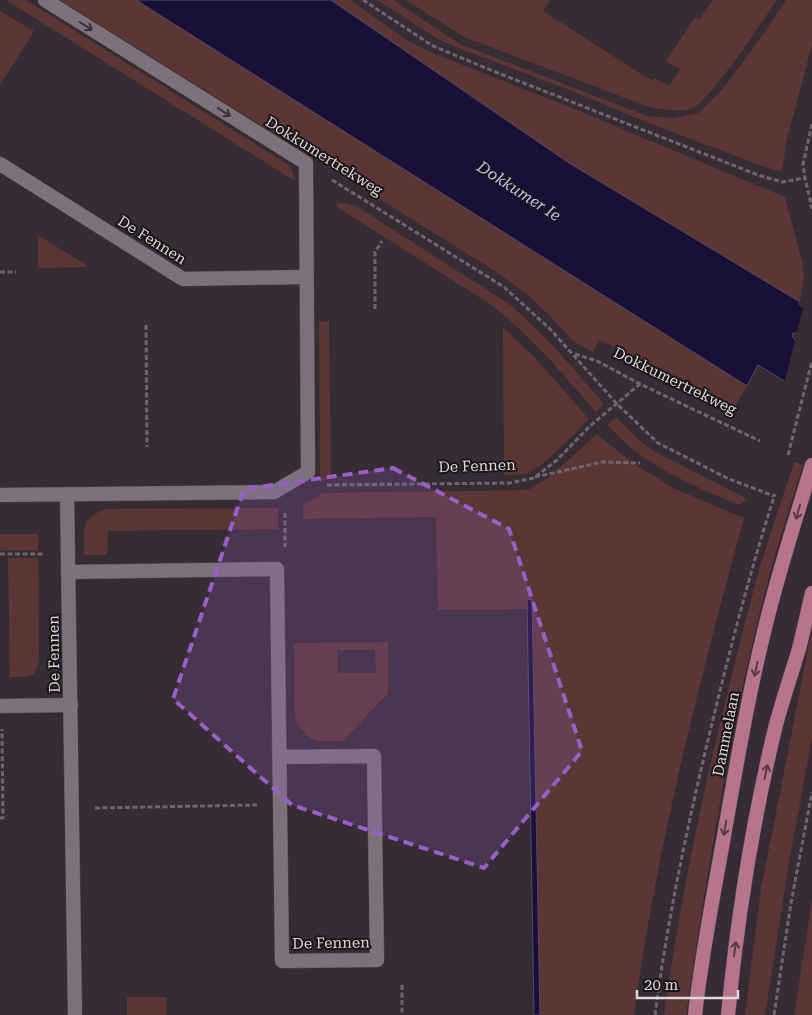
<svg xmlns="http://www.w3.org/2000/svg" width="812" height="1015" font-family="'Roboto Serif',serif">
<rect width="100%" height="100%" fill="#362c33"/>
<g fill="#5c3634" fill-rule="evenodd">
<path d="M 6,0 L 26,0 L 287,164 L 292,170 L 295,181 Z"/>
<path d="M 60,0 L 136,0 L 747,386 L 733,410 L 675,376 L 599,340 L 593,352 L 574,342 L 551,317 L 524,292 L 495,271 Z"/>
<path d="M 331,0 L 350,0 L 408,41 L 432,53 L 567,106 L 785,197 L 802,261 L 804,277 L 800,302 L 569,163 Z"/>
<path d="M 377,0 L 393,0 L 460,44 L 647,116 L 673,118 L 698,113 L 722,90 L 760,39 L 786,0 L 812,0 L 812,45 L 787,139 L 782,171 L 770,169 L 646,122 L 572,91 L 458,48 L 438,39 Z"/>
<path d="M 406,0 L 550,0 L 543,11 L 652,81 L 655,78 L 669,86 L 680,69 L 666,61 L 695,17 L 699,20 L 713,0 L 777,0 C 765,18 707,105 691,109 C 677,113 663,109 649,107 L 464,37 Z"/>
<path d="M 0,11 L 34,31 L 0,85 Z"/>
<path d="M 343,203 L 356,206 L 512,306 C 546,336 575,370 604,404 L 596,412 C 563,374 530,335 490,304 L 337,207 L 336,204 Z"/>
<path d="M 38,235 L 86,265 L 86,267 L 38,268 Z"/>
<path d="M 329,321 L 331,477 L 320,482 L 319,322 Z"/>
<path d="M 503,327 L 536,359 L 589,419 C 574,433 545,467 527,473 C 520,476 512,475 504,475 Z"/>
<path d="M 616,417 L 640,441 L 654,451 L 747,499 L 739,505 C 706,491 671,477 642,456 C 629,447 619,436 607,425 Z"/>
<path d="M 597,434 L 634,464 L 673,488 L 744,518 C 699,682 657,846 634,1015 L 540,1015 L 532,600 L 527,601 L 527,609 L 438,610 L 436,517 L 303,519 L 303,505 L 323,493 L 528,490 L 548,478 Z"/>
<path d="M 794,462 L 803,465 C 792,501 780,537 770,573 C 731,718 708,867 686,1015 L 664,1015 C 684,869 718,724 756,581 C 767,541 782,501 794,462 Z"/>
<path d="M 278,508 L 278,529 L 108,531 L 107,555 L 84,555 C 84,532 80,517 107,509 Z"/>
<path d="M 0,534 L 38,534 L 38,550 L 0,551 Z"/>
<path d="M 8,558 L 38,558 L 39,656 C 37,679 30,677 10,677 Z"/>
<path d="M 812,630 L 812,738 L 789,863 L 765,1015 L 745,1015 L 761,889 Z"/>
<path d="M 388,642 L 388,693 L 343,741 L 320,741 L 312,739 L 300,728 L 295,718 L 294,643 ZM 337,650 L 375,650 L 376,673 L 338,673 Z"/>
<path d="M 812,901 L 812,1015 L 794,1015 Z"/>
<rect x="127" y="997" width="39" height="18"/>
</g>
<g fill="#181037" stroke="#534c68">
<path d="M 136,0 L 331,0 L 569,163 L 800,302 L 799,305 L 812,313 L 812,342 L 797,333 L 793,333 L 792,336 L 795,340 L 812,398 L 758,365 L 747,386 Z"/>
<path d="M 529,599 L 532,600 L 540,1015 L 534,1015 L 527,601 Z"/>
</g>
<g fill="#362c33">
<path d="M 800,299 L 802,303 L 812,310 L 812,344 L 796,335 L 803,308 L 799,305 Z"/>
<path d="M 796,337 L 812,347 L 812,401 L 784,384 Z"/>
</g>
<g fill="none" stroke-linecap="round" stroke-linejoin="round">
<defs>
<g id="minor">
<path d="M 0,164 L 183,279 L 306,277"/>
<path d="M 0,495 L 274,492 L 308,472 L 306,163 L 45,0"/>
<path d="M 67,495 L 75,1015"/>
<path d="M 68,572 L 277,569 L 282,961 L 377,960 L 374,756 L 280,757"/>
<path d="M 0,706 L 71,705"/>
</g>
<g id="primary">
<path d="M 695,1015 C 701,959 712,903 722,847 C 735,774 747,700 765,628 C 778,573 796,519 812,465"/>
<path d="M 728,1015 C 737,921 752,825 774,733 C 781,703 792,674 800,645 C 804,628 808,610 812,593"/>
</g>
</defs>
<use href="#minor" stroke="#534b51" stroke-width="15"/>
<use href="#primary" stroke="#534b51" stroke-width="15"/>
<g stroke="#6f666c" stroke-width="3" stroke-dasharray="5 2.5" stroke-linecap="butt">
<path d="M 363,0 L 433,46 L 498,73 L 758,175 L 782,182 L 805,178"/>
<path d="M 812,124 L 803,164 L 805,178 L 812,209"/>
<path d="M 332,180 L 504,287 L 550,329 L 617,404 L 658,443 L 729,479 L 774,496"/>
<path d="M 0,272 L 16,272"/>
<path d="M 375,309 L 375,252 L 382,241"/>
<path d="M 146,325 L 147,447"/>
<path d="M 575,354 L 597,361 L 640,384 L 760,441"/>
<path d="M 788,455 L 812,361"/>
<path d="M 535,477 L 602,462 L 640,463"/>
<path d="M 327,485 L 510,483 L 534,478 L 557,460 L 590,426 L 640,384"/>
<path d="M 285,513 L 285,547"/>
<path d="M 0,554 L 44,554"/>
<path d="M 95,808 L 257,805"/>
<path d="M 0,818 L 3,818 L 2,729"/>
<path d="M 402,985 L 402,1015"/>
<path d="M 655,1015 C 669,908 692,804 718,699 C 735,630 753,562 775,494"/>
<path d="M 774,1015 L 791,903 L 812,792"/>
</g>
<use href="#minor" stroke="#7e727a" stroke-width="14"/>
<use href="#primary" stroke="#b7748d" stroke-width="14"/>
</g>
<defs><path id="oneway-shaft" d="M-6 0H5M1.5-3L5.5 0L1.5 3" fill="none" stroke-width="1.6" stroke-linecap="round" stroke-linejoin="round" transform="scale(1.25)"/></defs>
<g stroke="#383236">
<use href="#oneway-shaft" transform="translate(86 26) rotate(32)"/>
<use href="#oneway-shaft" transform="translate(224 112) rotate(32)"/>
</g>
<g stroke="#593c47">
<use href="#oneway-shaft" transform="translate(798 512) rotate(106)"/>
<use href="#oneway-shaft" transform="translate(756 669) rotate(102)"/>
<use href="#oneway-shaft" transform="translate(766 772) rotate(-78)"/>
<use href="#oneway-shaft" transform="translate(725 828) rotate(100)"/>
<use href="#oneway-shaft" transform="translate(735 949) rotate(-82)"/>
</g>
<path fill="#995fc8" fill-opacity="0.2" stroke="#995fc8" stroke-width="4" stroke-dasharray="10 6" stroke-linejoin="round" d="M 393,468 L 509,529 L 582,751 L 484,868 L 292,805 L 173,699 L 244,489 Z"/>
<g text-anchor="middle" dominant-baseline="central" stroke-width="4" stroke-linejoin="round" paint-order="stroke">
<g font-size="15" fill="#ded7dc" stroke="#1a1619">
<text transform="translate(324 156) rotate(32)">Dokkumertrekweg</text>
<text transform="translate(152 240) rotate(32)">De Fennen</text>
<text transform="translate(675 381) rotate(26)">Dokkumertrekweg</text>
<text transform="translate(477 466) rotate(-2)">De Fennen</text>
<text transform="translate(54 654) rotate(-91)">De Fennen</text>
<text transform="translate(726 734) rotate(-79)">Dammelaan</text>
<text transform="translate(331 943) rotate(-1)">De Fennen</text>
</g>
<g font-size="16" font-style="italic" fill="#c3bdf8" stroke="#1a1619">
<text transform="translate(519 191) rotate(33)">Dokkumer Ie</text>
</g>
</g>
<path d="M637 990v8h101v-8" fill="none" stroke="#ded7dc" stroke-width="2.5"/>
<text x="644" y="990" font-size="15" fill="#ded7dc" stroke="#1a1619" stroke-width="4" paint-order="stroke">20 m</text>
</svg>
